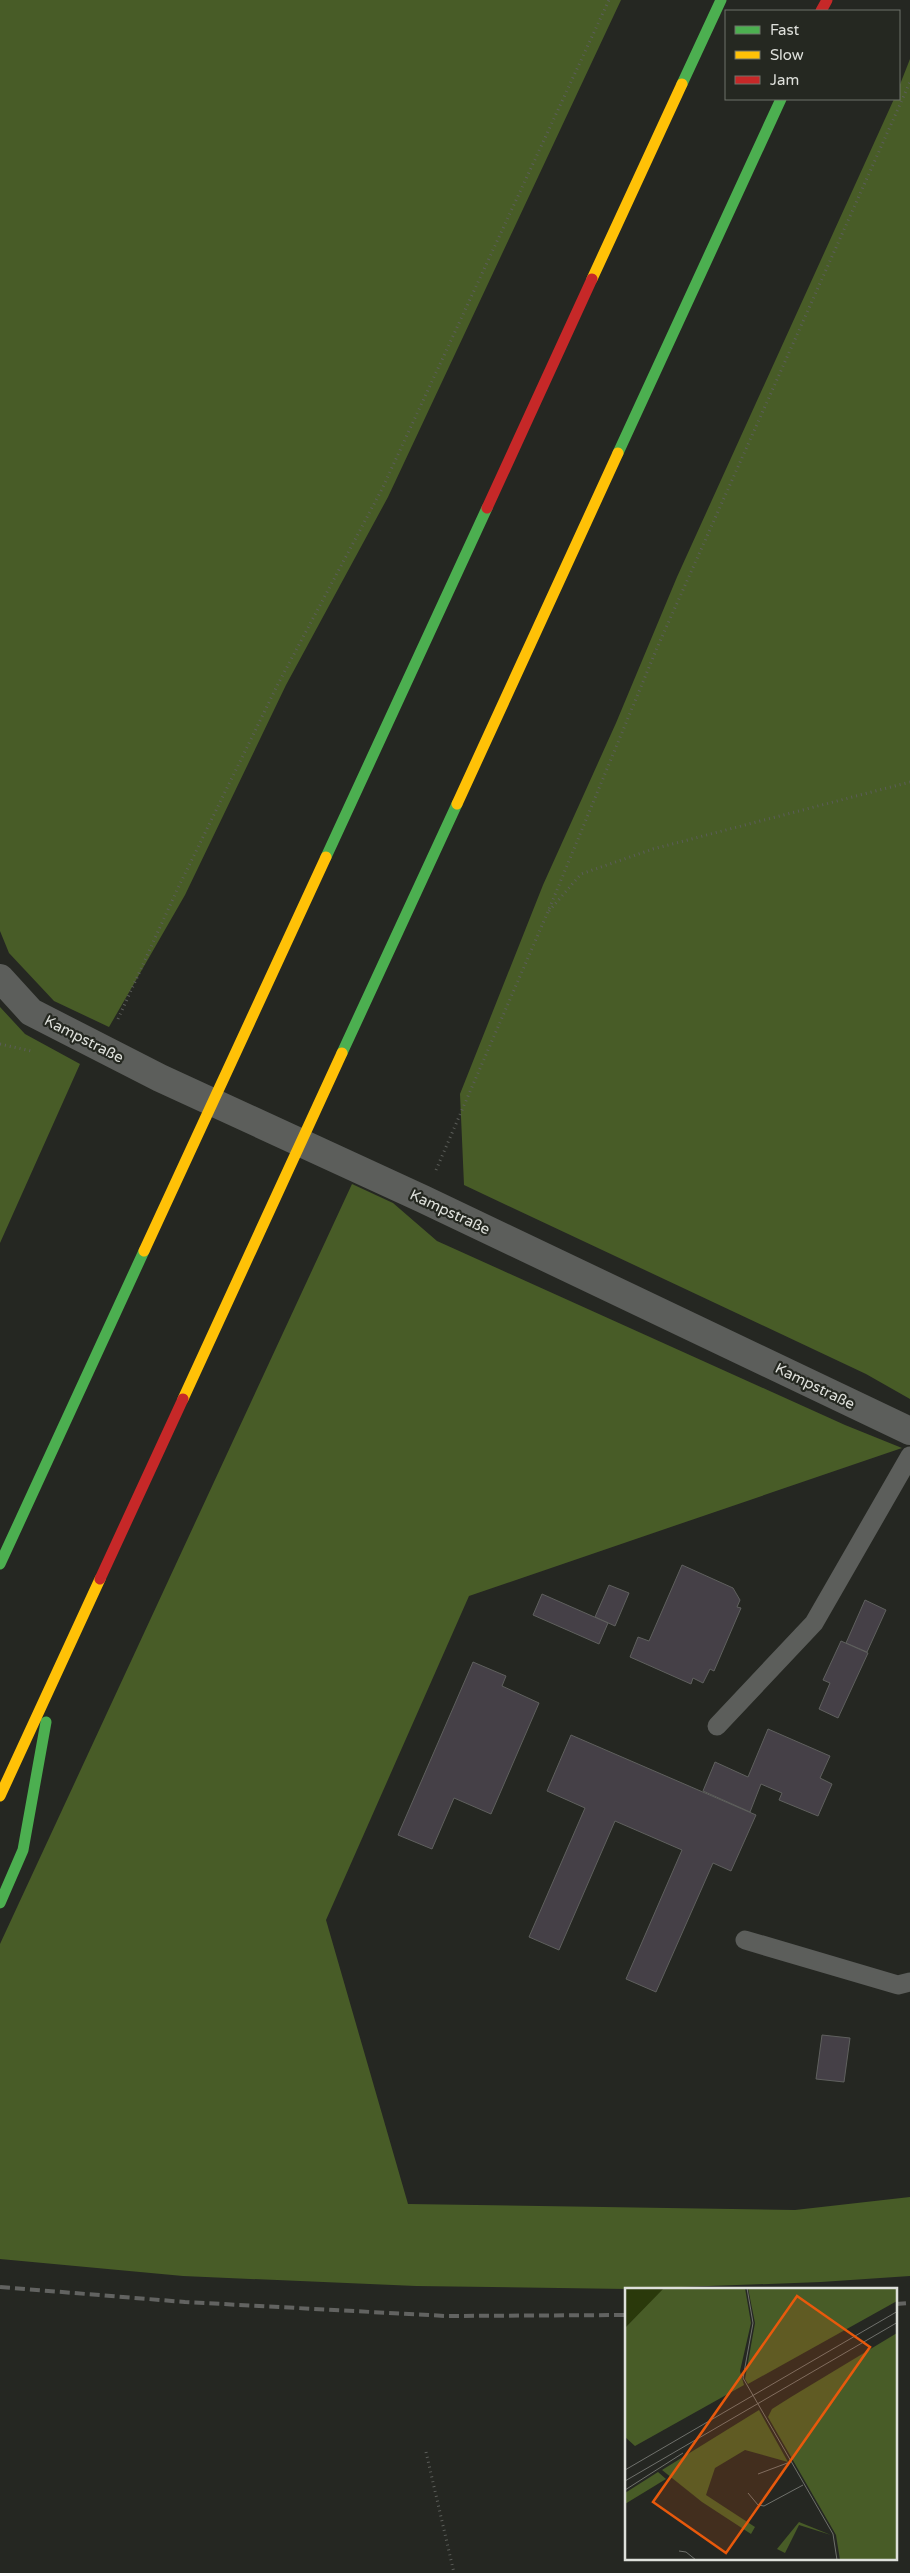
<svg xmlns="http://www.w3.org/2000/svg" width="910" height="2573" font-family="'Varela Round',sans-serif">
<rect width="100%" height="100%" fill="#252722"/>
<g fill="#485c27">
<path d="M 0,0 L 621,0 L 388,497 L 286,685 L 185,895 L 109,1027 L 54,1001 L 9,953 L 0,931 Z"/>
<path d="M 910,59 L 910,1399 L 866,1374 L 464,1185 L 460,1094 L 543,885 L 616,723 L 677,577 L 894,99 L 899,99 L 899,87 Z"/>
<path d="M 0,1007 L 25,1034 L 80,1064 L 0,1243 Z"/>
<path d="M 352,1184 L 393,1203 L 437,1241 L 845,1425 L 902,1448 L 469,1596 L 326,1920 L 408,2204 L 795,2210 L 910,2197 L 910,2276 L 821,2282 L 627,2289 L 416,2286 L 183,2276 L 0,2259 L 0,1944 Z"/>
</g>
<g fill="#454047" stroke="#5f605e">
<path d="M 682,1565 L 733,1588 L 740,1600 L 737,1607 L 741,1608 L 714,1671 L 710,1669 L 703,1683 L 693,1678 L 691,1684 L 630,1657 L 638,1637 L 649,1641 Z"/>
<path d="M 609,1585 L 629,1593 L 615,1626 L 595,1617 Z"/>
<path d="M 542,1594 L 608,1623 L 599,1644 L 533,1615 Z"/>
<path d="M 865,1600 L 886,1610 L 867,1652 L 846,1643 Z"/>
<path d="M 841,1641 L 868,1653 L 838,1718 L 819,1709 L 830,1683 L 823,1680 Z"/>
<path d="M 473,1662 L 506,1676 L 502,1686 L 539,1703 L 491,1814 L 454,1798 L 432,1849 L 398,1835 Z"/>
<path d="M 768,1729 L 830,1756 L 820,1778 L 832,1784 L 818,1816 L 779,1800 L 782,1793 L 761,1784 L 750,1812 L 703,1791 L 715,1762 L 748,1777 Z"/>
<path d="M 571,1735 L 756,1815 L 731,1871 L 713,1863 L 656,1992 L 626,1979 L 682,1850 L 615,1821 L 559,1950 L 529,1937 L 585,1808 L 547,1791 Z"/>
<path d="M 822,2035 L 850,2038 L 844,2082 L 816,2079 Z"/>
</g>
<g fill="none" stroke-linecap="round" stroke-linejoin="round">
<g stroke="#5b5d59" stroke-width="3" stroke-dasharray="1 4" stroke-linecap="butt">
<path d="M 549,911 L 581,874 L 653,849 L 910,782"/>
<path d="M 118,1019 L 177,890 L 278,684 L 382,489 L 609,0"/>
<path d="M 0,1044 L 31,1051"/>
<path d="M 436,1170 L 547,914 L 657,648 L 910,82"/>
<path d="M 426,2452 L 454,2573"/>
</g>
<g stroke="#5c5e5b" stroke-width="19">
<path d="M 717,1726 L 814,1623 L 910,1456"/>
<path d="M 745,1940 L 898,1985 L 910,1982"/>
</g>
<path stroke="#5c5e5b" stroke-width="28" d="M 0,978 L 31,1012 L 160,1078 L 423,1199 L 910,1431"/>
<g stroke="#4caf50" stroke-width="11">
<path d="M 682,84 L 721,0"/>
<path d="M 618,453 L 781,99"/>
<path d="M 326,857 L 487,508"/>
<path d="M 342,1053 L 457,804"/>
<path d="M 0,1564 L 144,1251"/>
<path d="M 0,1903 L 23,1850 L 46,1722"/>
</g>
<g stroke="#ffc107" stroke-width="11">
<path d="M 592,279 L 682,84"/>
<path d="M 457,804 L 618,453"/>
<path d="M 144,1251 L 326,857"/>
<path d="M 183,1399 L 342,1053"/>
<path d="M 0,1796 L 100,1579"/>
</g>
<g stroke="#c62828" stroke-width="11">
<path d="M 821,11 L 827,0"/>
<path d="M 487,508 L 592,279"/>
<path d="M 100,1579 L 183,1399"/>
</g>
<g stroke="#626361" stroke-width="4" stroke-dasharray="10 5" stroke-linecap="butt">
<path d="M 0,2287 L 185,2302 L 446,2316 L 626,2315"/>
<path d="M 896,2304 L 910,2303"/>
</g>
</g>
<g text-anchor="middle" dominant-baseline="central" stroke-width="4.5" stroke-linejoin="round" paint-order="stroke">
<g font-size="15" fill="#dee0db" stroke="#252821">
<text transform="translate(84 1039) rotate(27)">Kampstraße</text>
<text transform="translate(450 1212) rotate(25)">Kampstraße</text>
<text transform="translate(815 1386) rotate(26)">Kampstraße</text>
</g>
</g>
<g transform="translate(625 2288)">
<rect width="272" height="272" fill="#252722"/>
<path d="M 0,0 L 41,0 L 0,40 Z" fill="#2a390b"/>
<path d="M 39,0 L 120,0 L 126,35 L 115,83 L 119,97 L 10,158 L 0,149 L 0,40 ZM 123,0 L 272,0 L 272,13 L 123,96 L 120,91 L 130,35 ZM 272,45 L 272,272 L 215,272 L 211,247 L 143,129 L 147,121 L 166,109 ZM 134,122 L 163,174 L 120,162 L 90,180 L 81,207 L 130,239 L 126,246 L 77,214 L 37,182 ZM 33,184 L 41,191 L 0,216 L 0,205 ZM 174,234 L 206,247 L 174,237 L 160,265 L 152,261 Z" fill="#485c27"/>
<path fill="none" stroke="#6f716c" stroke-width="1" d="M 122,0 L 128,35 L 118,90 L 208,246 L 212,272M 0,182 L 273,23M 133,186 L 165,174M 0,193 L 273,34M 0,202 L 58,165M 123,205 L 133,217 L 139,218 L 178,197M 54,263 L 61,264 L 71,272"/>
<path fill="#e8590c" fill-opacity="0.15" stroke="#e8590c" stroke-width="2.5" d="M 172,8 L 245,59 L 101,265 L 28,214 Z"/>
<rect width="272" height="272" fill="none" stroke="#dee0db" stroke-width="2.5"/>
</g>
<rect x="725" y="10" width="175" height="90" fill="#252821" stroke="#6f726b"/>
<rect x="735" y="26" width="25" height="8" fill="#4caf50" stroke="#6f726b"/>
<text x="770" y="35" font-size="15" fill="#dee0db">Fast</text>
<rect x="735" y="51" width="25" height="8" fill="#ffc107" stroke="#6f726b"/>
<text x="770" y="60" font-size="15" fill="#dee0db">Slow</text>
<rect x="735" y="76" width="25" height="8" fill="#c62828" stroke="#6f726b"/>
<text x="770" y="85" font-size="15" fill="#dee0db">Jam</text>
</svg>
